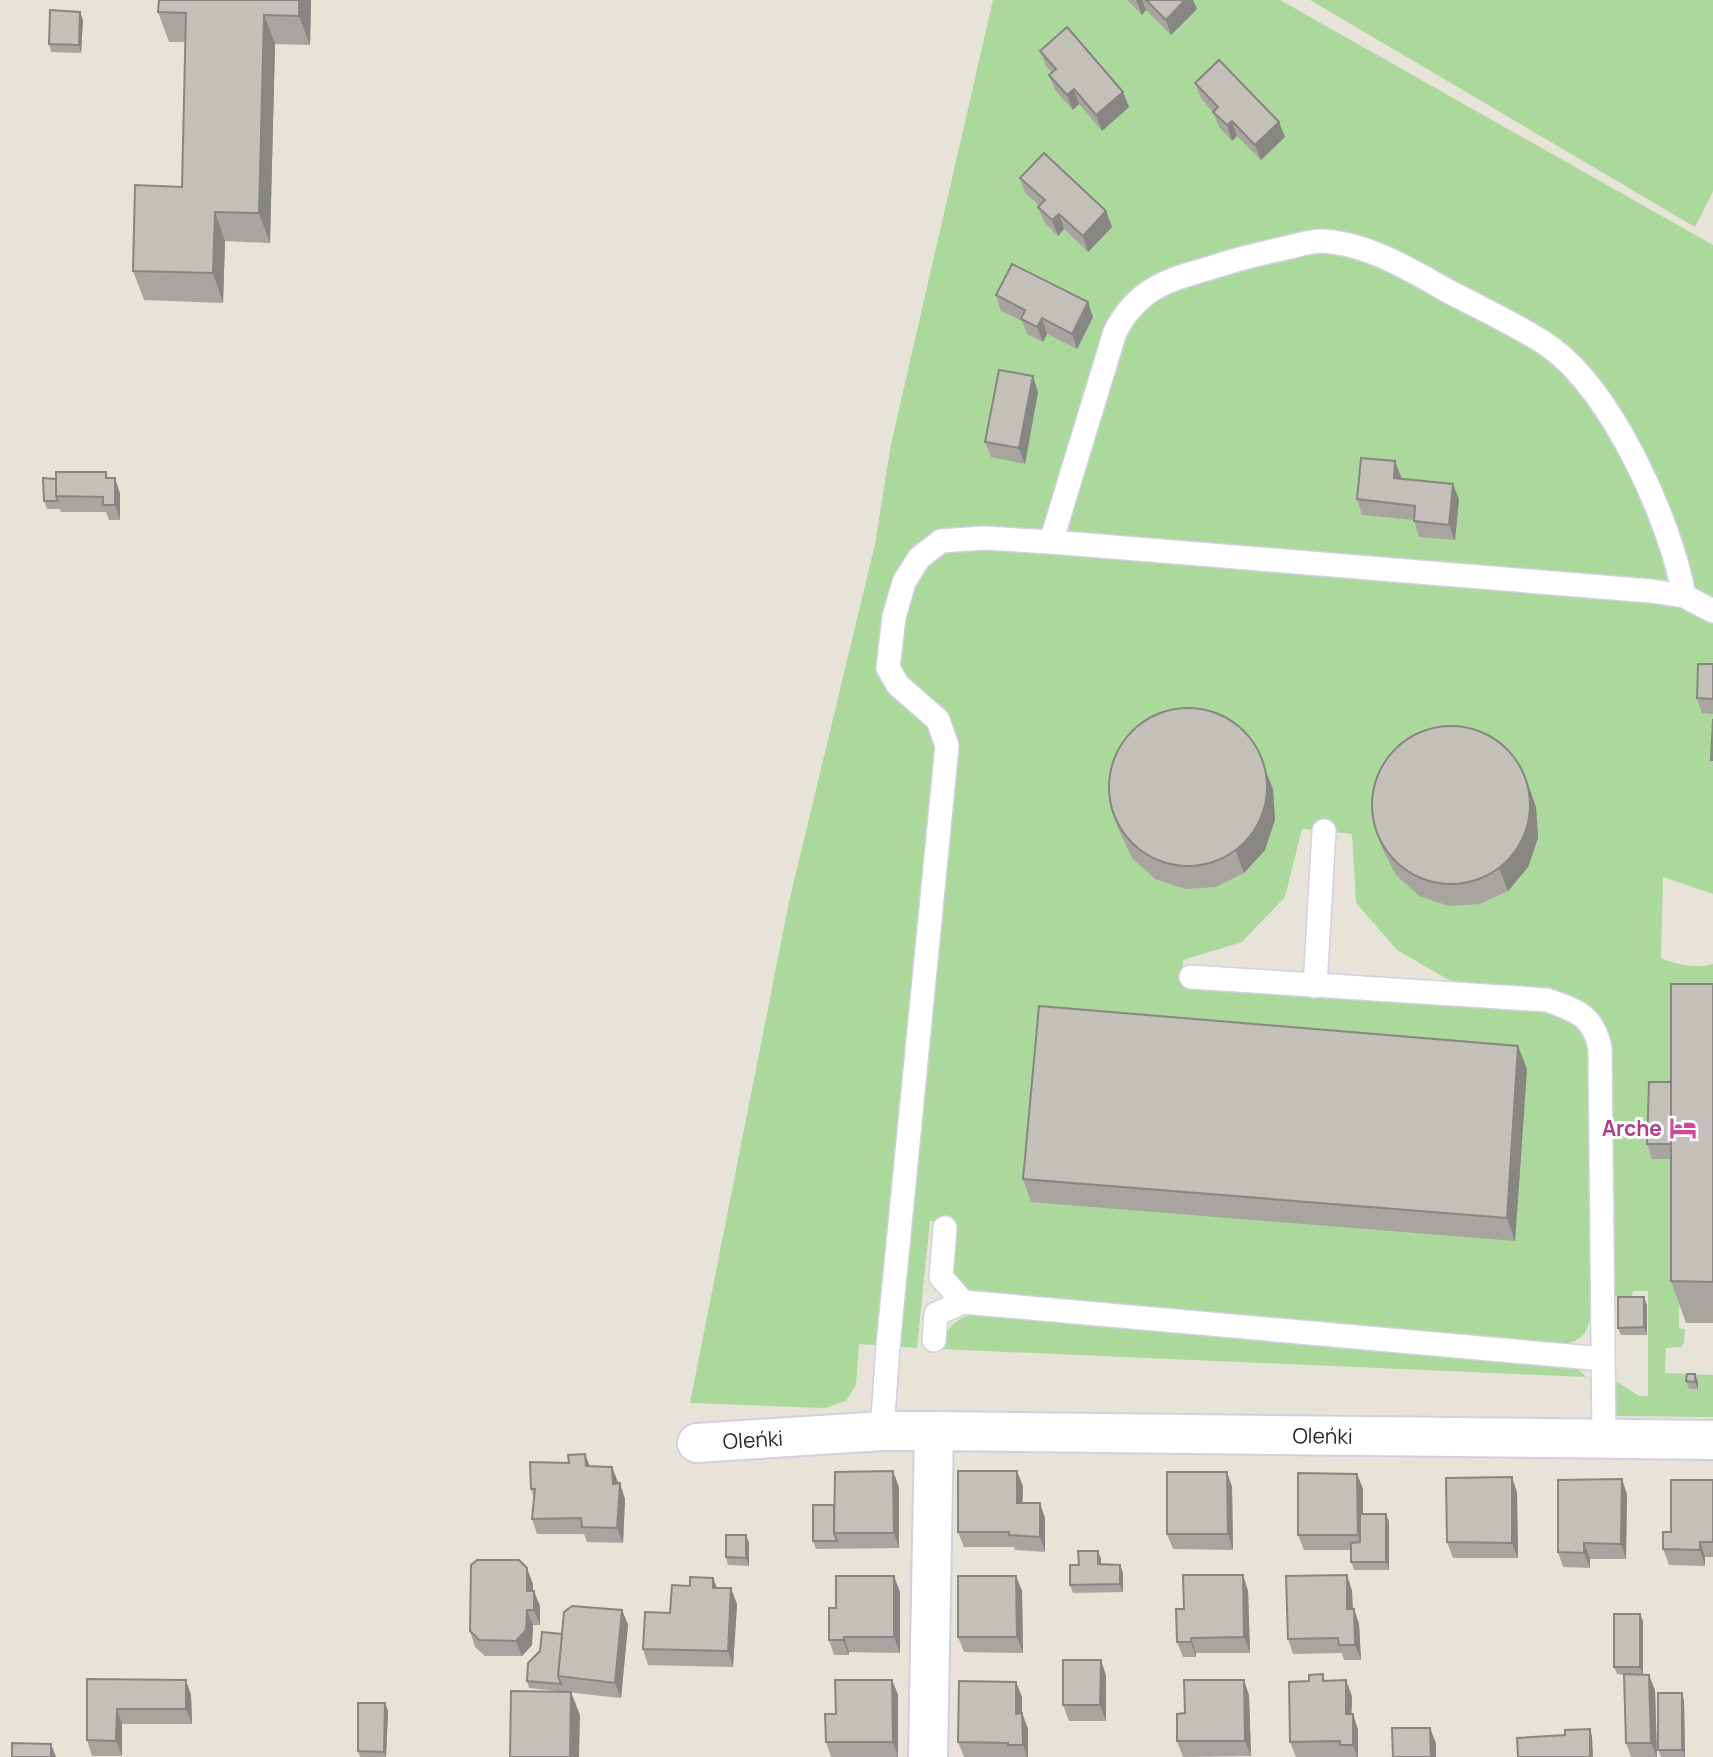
<svg xmlns="http://www.w3.org/2000/svg" width="1713" height="1757" font-family="Manrope,sans-serif">
<rect width="100%" height="100%" fill="#e8e3d9"/>
<g fill="#abd99b">
<path d="M 993,0 L 1280,0 L 1713,245 L 1713,894 L 1663,877 L 1661,958 C 1678,965 1695,969 1713,964 L 1713,1018 L 1681,1097 L 1652,1158 L 1680,1159 L 1679,1328 L 1685,1329 L 1684,1343 L 1681,1347 L 1666,1348 L 1665,1373 L 1713,1375 L 1713,1417 L 1615,1416 L 1616,1381 L 1639,1396 L 1648,1396 L 1648,1291 L 1634,1291 L 1631,1296 L 1609,1296 L 1594,1011 L 1567,993 L 1456,984 L 1397,950 L 1356,903 L 1352,834 L 1302,829 L 1285,897 L 1242,942 L 1183,960 L 1183,981 L 1547,1011 C 1576,1023 1589,1028 1590,1062 L 1590,1320 C 1586,1336 1578,1342 1561,1345 L 972,1295 L 953,1275 L 953,1224 L 930,1221 L 917,1348 L 859,1344 L 856,1385 L 846,1401 L 825,1408 L 690,1403 L 789,902 L 875,544 L 891,444 Z"/>
<path d="M 1310,0 L 1713,0 L 1713,191 L 1695,227 Z"/>
<path d="M 972,1315 L 1569,1365 L 1578,1369 L 1586,1377 L 940,1349 C 946,1331 952,1319 972,1315 Z"/>
</g>
<g fill="none" stroke-linecap="round" stroke-linejoin="round">
<defs>
<g id="service">
<path d="M 1051,542 L 1115,332 C 1140,283 1175,279 1223,264 C 1245,257 1267,252 1290,247 C 1300,245 1311,241 1321,241 C 1367,243 1409,269 1448,291 C 1480,308 1522,327 1550,347 C 1613,392 1671,522 1684,596"/>
<path d="M 1191,977 L 1547,1000 C 1577,1011 1593,1015 1600,1048 L 1604,1439"/>
<path d="M 1315,986 L 1324,831"/>
<path d="M 945,1228 L 941,1277 L 963,1302 L 1603,1359"/>
<path d="M 934,1340 L 936,1314 L 963,1302"/>
<path d="M 882,1431 L 888,1346 L 947,746 L 938,720 L 898,685 L 888,668 L 894,617 L 904,582 L 919,558 L 941,541 L 984,538 L 1051,542 L 1651,591 L 1684,596 L 1713,611"/>
</g>
<g id="minor">
<path id="s1" d="M 697,1443 L 882,1431 L 934,1431 L 1713,1440"/>
<path d="M 928,1757 L 934,1431"/>
</g>
</defs>
<use href="#service" stroke="#cfd1de" stroke-width="26"/>
<use href="#minor" stroke="#cfd1de" stroke-width="42"/>
<use href="#service" stroke="#fff" stroke-width="23"/>
<use href="#minor" stroke="#fff" stroke-width="38"/>
</g>
<g fill="#a8a49f">
<path d="M 311,0 L 310,45 L 275,44 L 270,243 L 225,241 L 223,303 L 144,300 L 133,271 L 182,187 L 185,42 L 169,42 L 158,12 Z"/>
<path d="M 1127,0 L 1193,0 L 1197,9 L 1171,35 L 1146,10 L 1142,15 Z"/>
<path d="M 83,20 L 81,53 L 51,52 L 49,44 Z"/>
<path d="M 1040,51 L 1123,92 L 1129,107 L 1102,131 L 1079,104 L 1073,110 L 1055,90 L 1049,75 L 1052,73 L 1046,66 Z"/>
<path d="M 1195,83 L 1279,122 L 1285,137 L 1261,160 L 1237,136 L 1232,141 L 1219,127 L 1213,112 L 1201,98 Z"/>
<path d="M 1020,178 L 1106,211 L 1112,227 L 1088,252 L 1064,229 L 1058,236 L 1044,222 L 1038,207 L 1040,206 L 1025,193 Z"/>
<path d="M 996,295 L 1093,317 L 1077,349 L 1047,334 L 1043,342 L 1027,334 L 1022,321 L 1001,311 Z"/>
<path d="M 1038,392 L 1025,464 L 991,457 L 985,442 Z"/>
<path d="M 1395,461 L 1401,477 L 1401,479 L 1459,499 L 1455,540 L 1419,537 L 1414,520 L 1362,515 L 1357,499 Z"/>
<path d="M 106,472 L 108,478 L 115,478 L 120,494 L 120,520 L 109,520 L 106,512 L 61,512 L 60,509 L 47,509 L 44,501 L 56,479 Z"/>
<path d="M 1713,664 L 1713,714 L 1702,713 L 1697,698 Z"/>
<path d="M 1264,767 L 1273,789 L 1275,820 L 1265,850 L 1244,873 L 1216,887 L 1185,889 L 1155,879 L 1132,858 L 1119,830 L 1110,807 Z"/>
<path d="M 1536,807 L 1538,838 L 1528,867 L 1508,891 L 1480,904 L 1449,906 L 1419,896 L 1396,875 L 1382,848 L 1374,825 Z"/>
<path d="M 1713,984 L 1713,1323 L 1686,1323 L 1671,1281 L 1671,1159 L 1652,1159 L 1647,1144 L 1671,1082 Z"/>
<path d="M 1518,1046 L 1527,1069 L 1515,1241 L 1031,1202 L 1023,1179 Z"/>
<path d="M 1647,1305 L 1647,1335 L 1621,1335 L 1618,1328 Z"/>
<path d="M 1695,1374 L 1698,1382 L 1698,1389 L 1689,1389 L 1686,1381 Z"/>
<path d="M 590,1467 L 618,1482 L 625,1499 L 623,1543 L 587,1542 L 584,1534 L 537,1534 L 532,1519 L 534,1498 L 531,1489 Z"/>
<path d="M 1227,1472 L 1232,1487 L 1233,1550 L 1173,1549 L 1167,1534 Z"/>
<path d="M 1357,1474 L 1363,1489 L 1363,1514 L 1386,1514 L 1389,1522 L 1389,1570 L 1354,1570 L 1351,1562 L 1351,1550 L 1304,1550 L 1298,1535 Z"/>
<path d="M 1713,1480 L 1713,1557 L 1705,1557 L 1705,1566 L 1669,1565 L 1663,1549 L 1671,1532 Z"/>
<path d="M 1023,1486 L 1022,1503 L 1045,1518 L 1045,1552 L 1015,1550 L 1014,1547 L 964,1547 L 958,1532 Z"/>
<path d="M 899,1487 L 899,1548 L 816,1549 L 813,1541 L 834,1505 Z"/>
<path d="M 1517,1492 L 1518,1558 L 1453,1558 L 1447,1542 Z"/>
<path d="M 1627,1494 L 1626,1559 L 1590,1559 L 1590,1568 L 1563,1567 L 1558,1552 Z"/>
<path d="M 746,1535 L 749,1543 L 749,1566 L 728,1565 L 726,1557 Z"/>
<path d="M 1098,1551 L 1101,1559 L 1101,1564 L 1120,1565 L 1123,1573 L 1123,1592 L 1073,1593 L 1070,1585 L 1079,1565 Z"/>
<path d="M 1243,1575 L 1248,1591 L 1250,1653 L 1196,1653 L 1196,1657 L 1183,1657 L 1177,1642 L 1184,1609 Z"/>
<path d="M 1347,1575 L 1352,1591 L 1353,1609 L 1354,1609 L 1359,1624 L 1361,1660 L 1344,1660 L 1342,1653 L 1293,1654 L 1288,1639 Z"/>
<path d="M 1016,1576 L 1022,1591 L 1023,1653 L 964,1652 L 958,1637 Z"/>
<path d="M 713,1578 L 717,1588 L 737,1604 L 733,1667 L 648,1665 L 643,1649 L 690,1586 Z"/>
<path d="M 533,1584 L 533,1591 L 540,1606 L 540,1625 L 533,1625 L 532,1645 L 522,1656 L 485,1656 L 475,1647 L 470,1631 Z"/>
<path d="M 900,1592 L 900,1653 L 849,1652 L 849,1655 L 834,1655 L 829,1640 L 836,1608 Z"/>
<path d="M 622,1610 L 628,1625 L 621,1698 L 529,1688 L 527,1681 L 562,1634 Z"/>
<path d="M 1640,1614 L 1643,1621 L 1643,1675 L 1655,1690 L 1657,1757 L 1631,1757 L 1626,1743 L 1624,1675 L 1617,1674 L 1614,1667 Z"/>
<path d="M 1101,1660 L 1106,1676 L 1106,1721 L 1069,1721 L 1063,1705 Z"/>
<path d="M 1323,1674 L 1325,1681 L 1352,1696 L 1351,1714 L 1353,1714 L 1358,1730 L 1358,1757 L 1296,1757 L 1290,1742 L 1309,1681 Z"/>
<path d="M 87,1679 L 191,1695 L 192,1724 L 122,1724 L 122,1756 L 92,1756 L 87,1740 Z"/>
<path d="M 892,1680 L 898,1695 L 898,1757 L 831,1757 L 826,1742 L 836,1714 Z"/>
<path d="M 1016,1682 L 1022,1697 L 1022,1713 L 1028,1729 L 1028,1757 L 964,1757 L 958,1742 Z"/>
<path d="M 1682,1693 L 1684,1701 L 1685,1757 L 1661,1757 L 1658,1750 Z"/>
<path d="M 1249,1695 L 1251,1756 L 1183,1757 L 1177,1741 L 1185,1713 Z"/>
<path d="M 385,1703 L 388,1711 L 386,1757 L 360,1757 L 358,1751 Z"/>
</g>
<g fill="#888682">
<path d="M 299,0 L 311,0 L 310,45 L 299,16 Z"/>
<path d="M 1136,0 L 1142,0 L 1146,10 L 1142,15 Z"/>
<path d="M 1185,0 L 1193,0 L 1197,9 L 1171,35 L 1166,20 Z"/>
<path d="M 80,12 L 83,20 L 81,53 L 79,45 Z"/>
<path d="M 264,15 L 275,44 L 270,243 L 259,213 Z"/>
<path d="M 1074,89 L 1079,104 L 1073,110 L 1067,95 Z"/>
<path d="M 1123,92 L 1129,107 L 1102,131 L 1096,115 Z"/>
<path d="M 1232,121 L 1237,136 L 1232,141 L 1227,125 Z"/>
<path d="M 1279,122 L 1285,137 L 1261,160 L 1255,145 Z"/>
<path d="M 1106,211 L 1112,227 L 1088,252 L 1083,236 Z"/>
<path d="M 215,212 L 225,241 L 223,303 L 213,273 Z"/>
<path d="M 1059,214 L 1064,229 L 1058,236 L 1052,220 Z"/>
<path d="M 1088,302 L 1093,317 L 1077,349 L 1072,334 Z"/>
<path d="M 1042,318 L 1047,334 L 1043,342 L 1037,327 Z"/>
<path d="M 1033,376 L 1038,392 L 1025,464 L 1019,448 Z"/>
<path d="M 1395,461 L 1401,477 L 1399,494 L 1394,478 Z"/>
<path d="M 115,478 L 120,494 L 120,520 L 115,505 Z"/>
<path d="M 1453,484 L 1459,499 L 1455,540 L 1449,525 Z"/>
<path d="M 1264,767 L 1273,789 L 1275,820 L 1265,850 L 1244,873 L 1236,851 Z"/>
<path d="M 1528,784 L 1536,807 L 1538,838 L 1528,867 L 1508,891 L 1499,868 Z"/>
<path d="M 1518,1046 L 1527,1069 L 1515,1241 L 1507,1218 Z"/>
<path d="M 1644,1297 L 1647,1305 L 1647,1335 L 1644,1327 Z"/>
<path d="M 1695,1374 L 1698,1382 L 1698,1389 L 1695,1382 Z"/>
<path d="M 585,1454 L 591,1469 L 586,1466 Z"/>
<path d="M 612,1467 L 618,1482 L 619,1498 L 620,1483 L 625,1499 L 623,1543 L 617,1528 Z"/>
<path d="M 893,1471 L 899,1487 L 899,1548 L 894,1533 Z"/>
<path d="M 1017,1471 L 1023,1486 L 1022,1518 L 1017,1503 Z"/>
<path d="M 1227,1472 L 1232,1487 L 1233,1550 L 1228,1534 Z"/>
<path d="M 1357,1474 L 1363,1489 L 1363,1550 L 1358,1535 Z"/>
<path d="M 1512,1477 L 1517,1492 L 1518,1558 L 1512,1543 Z"/>
<path d="M 1622,1479 L 1627,1494 L 1626,1559 L 1621,1544 Z"/>
<path d="M 1040,1503 L 1045,1518 L 1045,1552 L 1040,1537 Z"/>
<path d="M 1386,1514 L 1389,1522 L 1389,1570 L 1386,1562 Z"/>
<path d="M 746,1535 L 749,1543 L 749,1566 L 746,1558 Z"/>
<path d="M 1700,1542 L 1705,1557 L 1705,1566 L 1700,1550 Z"/>
<path d="M 1584,1543 L 1590,1559 L 1590,1568 L 1584,1553 Z"/>
<path d="M 1098,1551 L 1101,1559 L 1101,1572 L 1098,1564 Z"/>
<path d="M 1120,1565 L 1123,1573 L 1123,1592 L 1120,1584 Z"/>
<path d="M 527,1568 L 533,1584 L 533,1606 L 527,1591 Z"/>
<path d="M 1243,1575 L 1248,1591 L 1250,1653 L 1244,1637 Z"/>
<path d="M 1347,1575 L 1352,1591 L 1353,1624 L 1347,1609 Z"/>
<path d="M 894,1576 L 900,1592 L 900,1653 L 894,1637 Z"/>
<path d="M 1016,1576 L 1022,1591 L 1023,1653 L 1017,1637 Z"/>
<path d="M 713,1578 L 719,1593 L 713,1588 Z"/>
<path d="M 731,1588 L 737,1604 L 733,1667 L 728,1651 Z"/>
<path d="M 534,1591 L 540,1606 L 540,1625 L 534,1610 Z"/>
<path d="M 1354,1609 L 1359,1624 L 1361,1660 L 1355,1645 Z"/>
<path d="M 527,1610 L 533,1625 L 532,1645 L 522,1656 L 516,1641 Z"/>
<path d="M 622,1610 L 628,1625 L 621,1698 L 615,1683 Z"/>
<path d="M 1640,1614 L 1643,1621 L 1643,1675 L 1640,1667 Z"/>
<path d="M 844,1637 L 849,1652 L 849,1655 L 843,1640 Z"/>
<path d="M 1191,1638 L 1196,1653 L 1196,1657 L 1191,1642 Z"/>
<path d="M 1101,1660 L 1106,1676 L 1106,1721 L 1100,1705 Z"/>
<path d="M 1649,1675 L 1655,1690 L 1657,1757 L 1651,1743 Z"/>
<path d="M 186,1680 L 191,1695 L 192,1724 L 186,1709 Z"/>
<path d="M 892,1680 L 898,1695 L 898,1757 L 893,1742 Z"/>
<path d="M 1244,1680 L 1249,1695 L 1251,1756 L 1245,1741 Z"/>
<path d="M 1346,1680 L 1352,1696 L 1351,1730 L 1346,1714 Z"/>
<path d="M 1016,1682 L 1022,1697 L 1022,1729 L 1016,1714 Z"/>
<path d="M 571,1692 L 580,1715 L 579,1757 L 570,1757 Z"/>
<path d="M 1682,1693 L 1684,1701 L 1685,1757 L 1682,1750 Z"/>
<path d="M 385,1703 L 388,1711 L 386,1757 L 384,1752 Z"/>
<path d="M 117,1709 L 122,1724 L 122,1756 L 116,1741 Z"/>
<path d="M 1022,1713 L 1028,1729 L 1028,1757 L 1027,1757 L 1023,1745 Z"/>
<path d="M 1353,1714 L 1358,1730 L 1358,1757 L 1357,1757 L 1353,1745 Z"/>
<path d="M 1430,1728 L 1436,1743 L 1436,1757 L 1431,1757 Z"/>
<path d="M 1590,1729 L 1592,1736 L 1593,1757 L 1590,1757 Z"/>
<path d="M 51,1744 L 56,1757 L 51,1757 Z"/>
</g>
<g fill="#c3bfb9" stroke="#888682" stroke-width="2">
<path d="M 159,0 L 299,0 L 299,16 L 264,15 L 259,213 L 215,212 L 213,273 L 133,271 L 135,185 L 182,187 L 186,13 L 158,12 Z"/>
<path d="M 1146,0 L 1185,0 L 1166,20 Z"/>
<path d="M 50,10 L 80,12 L 79,45 L 49,44 Z"/>
<path d="M 1067,27 L 1123,92 L 1096,115 L 1074,89 L 1067,95 L 1049,75 L 1056,69 L 1040,51 Z"/>
<path d="M 1219,60 L 1279,122 L 1255,145 L 1232,121 L 1227,125 L 1213,112 L 1218,107 L 1195,83 Z"/>
<path d="M 1044,153 L 1106,211 L 1083,236 L 1059,214 L 1052,220 L 1038,207 L 1045,200 L 1020,178 Z"/>
<path d="M 1012,264 L 1088,302 L 1072,334 L 1042,318 L 1037,327 L 1021,319 L 1025,310 L 996,295 Z"/>
<path d="M 999,370 L 1033,376 L 1019,448 L 985,442 Z"/>
<path d="M 1361,458 L 1395,461 L 1394,478 L 1453,484 L 1449,525 L 1414,521 L 1415,506 L 1357,499 Z"/>
<path d="M 56,472 L 106,472 L 106,478 L 115,478 L 115,505 L 103,505 L 103,497 L 56,496 Z"/>
<path d="M 43,478 L 56,479 L 56,496 L 58,501 L 44,501 Z"/>
<path d="M 1698,664 L 1713,664 L 1713,699 L 1697,698 Z"/>
<circle cx="1188" cy="787" r="79"/>
<path d="M 1713,719 L 1713,760 L 1711,760 Z"/>
<circle cx="1451" cy="805" r="79"/>
<path d="M 1671,984 L 1713,984 L 1713,1282 L 1671,1281 Z"/>
<path d="M 1039,1006 L 1518,1046 L 1507,1218 L 1023,1179 Z"/>
<path d="M 1649,1082 L 1671,1082 L 1671,1144 L 1647,1144 Z"/>
<path d="M 1618,1297 L 1644,1297 L 1644,1327 L 1618,1328 Z"/>
<path d="M 1687,1374 L 1695,1374 L 1695,1382 L 1686,1381 Z"/>
<path d="M 585,1454 L 586,1466 L 612,1467 L 613,1484 L 620,1483 L 617,1528 L 582,1527 L 581,1518 L 532,1519 L 535,1489 L 531,1489 L 530,1462 L 569,1463 L 568,1455 Z"/>
<path d="M 893,1471 L 894,1533 L 834,1533 L 835,1472 Z"/>
<path d="M 958,1471 L 1017,1471 L 1017,1503 L 1040,1503 L 1040,1537 L 1009,1535 L 1009,1532 L 958,1532 Z"/>
<path d="M 1167,1472 L 1227,1472 L 1228,1534 L 1167,1534 Z"/>
<path d="M 1298,1473 L 1357,1474 L 1358,1535 L 1298,1535 Z"/>
<path d="M 1512,1477 L 1512,1543 L 1447,1542 L 1446,1478 Z"/>
<path d="M 1622,1479 L 1621,1544 L 1584,1543 L 1584,1553 L 1558,1552 L 1558,1480 Z"/>
<path d="M 1671,1480 L 1713,1480 L 1713,1542 L 1700,1542 L 1700,1550 L 1663,1549 L 1663,1532 L 1671,1532 Z"/>
<path d="M 813,1505 L 834,1505 L 834,1533 L 837,1541 L 813,1541 Z"/>
<path d="M 1360,1514 L 1386,1514 L 1386,1562 L 1351,1562 L 1351,1543 L 1360,1542 Z"/>
<path d="M 726,1535 L 746,1535 L 746,1558 L 726,1557 Z"/>
<path d="M 1078,1551 L 1098,1551 L 1098,1564 L 1120,1565 L 1120,1584 L 1070,1585 L 1070,1565 L 1079,1565 Z"/>
<path d="M 477,1560 L 519,1560 L 527,1568 L 527,1591 L 534,1591 L 534,1610 L 527,1610 L 526,1630 L 516,1641 L 479,1640 L 470,1631 L 471,1565 Z"/>
<path d="M 1183,1575 L 1243,1575 L 1244,1637 L 1191,1638 L 1191,1642 L 1177,1642 L 1176,1609 L 1184,1609 Z"/>
<path d="M 1347,1575 L 1347,1609 L 1354,1609 L 1355,1645 L 1339,1645 L 1338,1638 L 1288,1639 L 1286,1576 Z"/>
<path d="M 836,1576 L 894,1576 L 894,1637 L 844,1637 L 843,1640 L 829,1640 L 829,1608 L 836,1608 Z"/>
<path d="M 958,1576 L 1016,1576 L 1017,1637 L 958,1637 Z"/>
<path d="M 690,1577 L 713,1578 L 713,1588 L 731,1588 L 728,1651 L 643,1649 L 645,1612 L 670,1613 L 672,1585 L 690,1586 Z"/>
<path d="M 572,1606 L 622,1610 L 615,1683 L 558,1676 L 564,1612 Z"/>
<rect x="1614" y="1614" width="26" height="53"/>
<path d="M 542,1632 L 562,1634 L 558,1676 L 561,1684 L 527,1681 L 528,1663 L 540,1651 Z"/>
<path d="M 1063,1660 L 1101,1660 L 1100,1705 L 1063,1705 Z"/>
<path d="M 1323,1674 L 1323,1681 L 1346,1680 L 1346,1714 L 1353,1714 L 1353,1745 L 1340,1745 L 1340,1741 L 1290,1742 L 1289,1682 L 1309,1681 L 1309,1675 Z"/>
<path d="M 1624,1674 L 1649,1675 L 1651,1743 L 1626,1743 Z"/>
<path d="M 87,1679 L 186,1680 L 186,1709 L 117,1709 L 116,1741 L 87,1740 Z"/>
<path d="M 835,1680 L 892,1680 L 893,1742 L 826,1742 L 825,1714 L 836,1714 Z"/>
<path d="M 1184,1680 L 1244,1680 L 1245,1741 L 1177,1741 L 1177,1714 L 1185,1713 Z"/>
<path d="M 959,1681 L 1016,1682 L 1016,1714 L 1022,1713 L 1023,1745 L 1008,1745 L 1008,1743 L 958,1742 Z"/>
<path d="M 511,1691 L 571,1692 L 570,1757 L 510,1757 Z"/>
<rect x="1658" y="1693" width="24" height="57"/>
<path d="M 358,1703 L 385,1703 L 384,1752 L 358,1751 Z"/>
<path d="M 1392,1728 L 1430,1728 L 1431,1757 L 1393,1757 Z"/>
<path d="M 1590,1729 L 1590,1757 L 1518,1757 L 1517,1738 L 1565,1735 L 1565,1730 Z"/>
<path d="M 12,1743 L 51,1744 L 51,1757 L 12,1757 Z"/>
</g>
<defs>
<symbol id="hotel-bare" viewBox="-9 -9 18 18"><path d="M-6-4.5h1.5V1H6V5H4.5V3h-9V5H-6ZM-4 0a1.8 1.8 0 1 1 3.6 0ZM.5 0V-2.5h3Q6-2.5 6 0Z" fill="#d1479c" stroke="#fff" stroke-width="2.5" paint-order="stroke"/></symbol>
</defs>
<g fill-rule="evenodd">
<use href="#hotel-bare" x="1664" y="1109" width="38" height="38"/>
</g>
<g text-anchor="middle" dominant-baseline="central" stroke-width="6" stroke-linejoin="round" paint-order="stroke">
<g font-size="21" font-weight="bold" fill="#b23c85" stroke="#fff" text-anchor="end">
<text x="1662" y="1128">Arche</text>
</g>
<g font-size="21" fill="#272727" stroke="#fff">
<text stroke="none"><textPath href="#s1" startOffset="626">Oleńki</textPath></text>
<text stroke="none"><textPath href="#s1" startOffset="56">Oleńki</textPath></text>
</g>
</g>
</svg>
